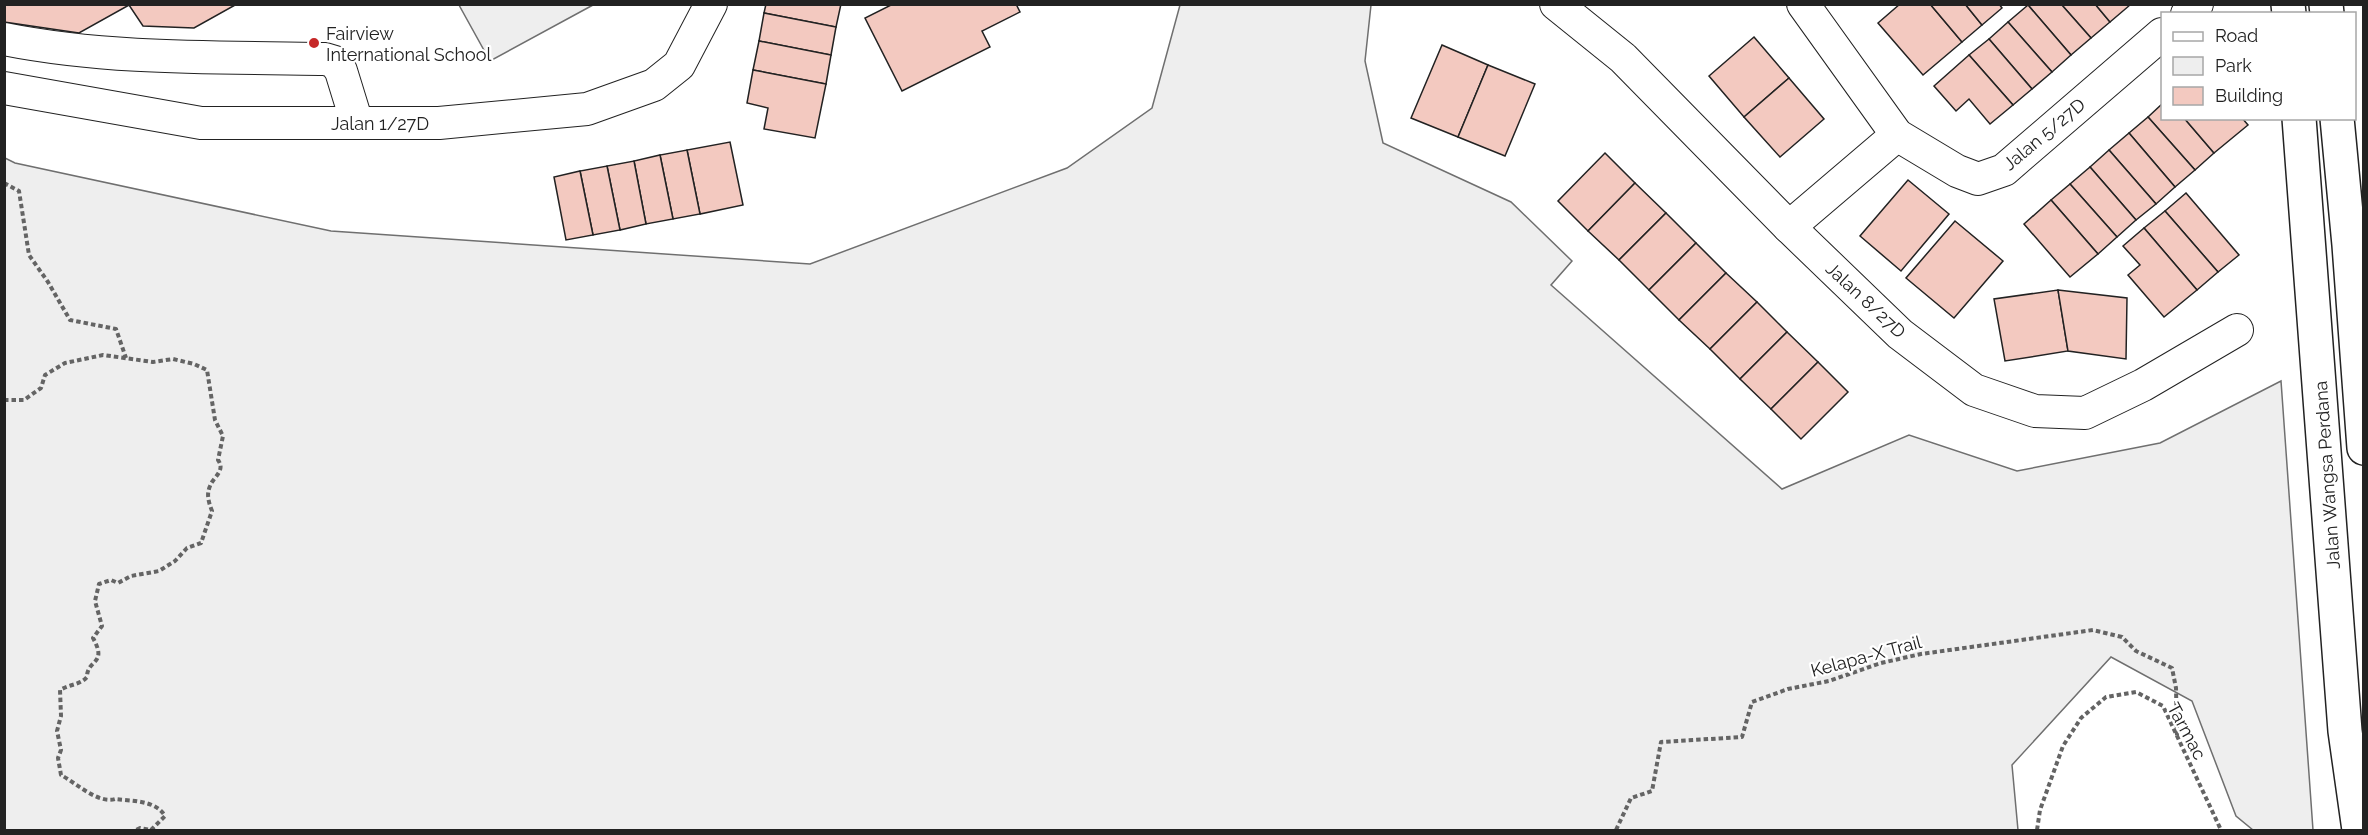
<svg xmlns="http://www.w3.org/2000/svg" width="2368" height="835" font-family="Raleway,sans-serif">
<rect width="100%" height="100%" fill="#fff"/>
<g fill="#eee" stroke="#6f6f6f" stroke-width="1.5">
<path d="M 459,5 L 593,5 L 490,61 Z"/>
<path d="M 1180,5 L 1371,5 L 1365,61 L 1383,143 L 1511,202 L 1572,261 L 1551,285 L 1782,489 L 1909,435 L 2017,471 L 2160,443 L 2281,381 L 2313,830 L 2253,830 L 2236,816 L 2192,701 L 2111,657 L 2012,765 L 2018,830 L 5,830 L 5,158 L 15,163 L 331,231 L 810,264 L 1067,168 L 1152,108 Z"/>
</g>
<g fill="#f3c9c0" stroke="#222" stroke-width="1.5">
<path d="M 4,4 L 237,4 L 194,28 L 143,26 L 129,5 L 79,33 L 4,22 Z"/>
<path d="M 766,4 L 841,4 L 836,27 L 764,13 Z"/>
<path d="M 893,4 L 1016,4 L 1020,12 L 982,31 L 990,47 L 902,91 L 865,18 Z"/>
<path d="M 1900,4 L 1930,4 L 1962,42 L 1923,75 L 1878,23 Z"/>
<path d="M 1930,4 L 1965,4 L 1982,25 L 1962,42 Z"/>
<path d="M 1965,4 L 1999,4 L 2002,8 L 1982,25 Z"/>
<path d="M 2061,4 L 2095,4 L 2110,22 L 2091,38 Z"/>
<path d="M 2061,4 L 2091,38 L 2071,55 L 2028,5 Z"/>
<path d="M 2095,4 L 2130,4 L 2130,5 L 2110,22 Z"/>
<path d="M 2028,5 L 2071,55 L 2052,72 L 2008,22 Z"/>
<path d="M 764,13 L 836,27 L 831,55 L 759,41 Z"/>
<path d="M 2008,22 L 2052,72 L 2032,89 L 1989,39 Z"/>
<path d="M 1754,37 L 1789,78 L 1744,117 L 1709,76 Z"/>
<path d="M 1989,39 L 2032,89 L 2013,105 L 1969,55 Z"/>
<path d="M 759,41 L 831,55 L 826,84 L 753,70 Z"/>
<path d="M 1442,45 L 1488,65 L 1458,137 L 1411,118 Z"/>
<path d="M 1969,55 L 2013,105 L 1990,124 L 1969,99 L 1956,111 L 1934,86 Z"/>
<path d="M 1488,65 L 1535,84 L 1505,156 L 1458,137 Z"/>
<path d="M 753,70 L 826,84 L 815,138 L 764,129 L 768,108 L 747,103 Z"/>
<path d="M 1789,78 L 1824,119 L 1780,157 L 1744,117 Z"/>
<path d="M 2162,104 L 2162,118 L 2184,118 L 2214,153 L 2195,170 L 2148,117 Z"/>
<path d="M 2148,117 L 2195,170 L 2175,187 L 2129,133 Z"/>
<path d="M 2184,118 L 2242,118 L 2248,125 L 2214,153 Z"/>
<path d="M 2129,133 L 2175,187 L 2156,204 L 2109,150 Z"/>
<path d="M 730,142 L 743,205 L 700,214 L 687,150 Z"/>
<path d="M 687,150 L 700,214 L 673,219 L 660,155 Z"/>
<path d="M 2109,150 L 2156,204 L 2136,220 L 2090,167 Z"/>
<path d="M 1605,153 L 1635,183 L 1588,231 L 1558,201 Z"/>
<path d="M 660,155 L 673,219 L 646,224 L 634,161 Z"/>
<path d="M 634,161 L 646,224 L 620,230 L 607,166 Z"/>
<path d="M 607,166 L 620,230 L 593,235 L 580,171 Z"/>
<path d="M 2090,167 L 2136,220 L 2117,237 L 2070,184 Z"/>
<path d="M 580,171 L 593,235 L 566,240 L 554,177 Z"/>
<path d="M 1908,180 L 1949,214 L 1901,271 L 1860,236 Z"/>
<path d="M 1635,183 L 1666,213 L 1619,260 L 1588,231 Z"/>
<path d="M 2070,184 L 2117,237 L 2098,254 L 2051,200 Z"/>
<path d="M 2186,193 L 2239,255 L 2218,272 L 2165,211 Z"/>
<path d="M 2051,200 L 2098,254 L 2070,277 L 2024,224 Z"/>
<path d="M 2165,211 L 2218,272 L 2197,290 L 2144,228 Z"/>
<path d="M 1666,213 L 1696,243 L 1649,290 L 1619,260 Z"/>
<path d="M 1955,221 L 2003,261 L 1954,318 L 1906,278 Z"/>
<path d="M 2144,228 L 2197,290 L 2164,317 L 2128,275 L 2140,265 L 2123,246 Z"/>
<path d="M 1696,243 L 1726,273 L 1679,320 L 1649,290 Z"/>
<path d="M 1726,273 L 1757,302 L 1710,349 L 1679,320 Z"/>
<path d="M 2058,290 L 2068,351 L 2005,361 L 1994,299 Z"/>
<path d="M 2058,290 L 2127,298 L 2126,359 L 2068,351 Z"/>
<path d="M 1757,302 L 1787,332 L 1740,379 L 1710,349 Z"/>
<path d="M 1787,332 L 1818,362 L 1771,409 L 1740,379 Z"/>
<path d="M 1818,362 L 1848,392 L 1801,439 L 1771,409 Z"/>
</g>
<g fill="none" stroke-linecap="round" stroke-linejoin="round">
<defs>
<g id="minor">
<path d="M 1556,4 L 1623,58 L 1789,227 L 1900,334 L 1974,390 L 2035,411 L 2085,413 L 2143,385 L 2237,330"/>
<path d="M 1803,4 L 1897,135 L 1957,171 L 1978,179 L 2004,170 L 2162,34"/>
<path d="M 2187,14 L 2197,4"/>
<path d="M 4,39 C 110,60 218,57 325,59 L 335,62 L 341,71 L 357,123"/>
<path d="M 4,88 L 201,123 L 439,123 L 587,109 L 654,85 L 679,65 L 711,4"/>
<path d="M 1789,227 L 1897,135"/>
</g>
<g id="major">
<path d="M 2288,4 L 2289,14"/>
<path d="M 2326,4 L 2327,14"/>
<path d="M 2299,118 L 2345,731 L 2359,830"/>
<path d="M 2337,118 L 2349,245 L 2364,448"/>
</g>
</defs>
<use href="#minor" stroke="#222" stroke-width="34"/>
<use href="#major" stroke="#222" stroke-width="36"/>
<g stroke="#646464" stroke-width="4" stroke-dasharray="4.5 3" stroke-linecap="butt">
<path d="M 4,183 L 19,191 L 29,255 L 48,282 L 70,320 L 116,329 L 126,358"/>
<path d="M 4,400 L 24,400 L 41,388 L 45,375 L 65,363 L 103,355 L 153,362 L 173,359 L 194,364 L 207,370 L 215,420 L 223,436 L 218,460 C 226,471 213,477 210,486 C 206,495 209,503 212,511 L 201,543 L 187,548 L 175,561 L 159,571 L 131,576 L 118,583 L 111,580 L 99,584 L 95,601 L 102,626 L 93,638 C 108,665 87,659 87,677 C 80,685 70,684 60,690 L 61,716 L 57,731 L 61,750 L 58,758 L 61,775 C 76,783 98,804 115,799 C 131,801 156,800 165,816 L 151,830 L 140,828 L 136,830"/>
<path d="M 1616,830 L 1631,798 L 1652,791 L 1661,742 L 1742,737 L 1752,702 L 1788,689 L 1829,681 L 1881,663 L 1921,654 L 2093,630 L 2122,637 L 2136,651 L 2172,668 L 2176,688 L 2177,736"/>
<path d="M 2037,830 L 2040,810 L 2063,746 L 2081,718 L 2106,697 L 2136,692 L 2163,706 L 2221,830"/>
</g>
<use href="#minor" stroke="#fff" stroke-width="32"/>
<use href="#major" stroke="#fff" stroke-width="33"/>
</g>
<circle fill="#c62828" stroke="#fff" stroke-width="2" cx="314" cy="43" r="6"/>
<g text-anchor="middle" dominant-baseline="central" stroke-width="4.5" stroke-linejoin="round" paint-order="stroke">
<g font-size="18" fill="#222" stroke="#fff" text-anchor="start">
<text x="326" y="33">Fairview<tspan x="326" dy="21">International School</tspan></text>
</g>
<g font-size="18" fill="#222" stroke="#fff">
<text x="380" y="123">Jalan 1/27D</text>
<text transform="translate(2044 134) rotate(-40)">Jalan 5/27D</text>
<text transform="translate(1866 300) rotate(43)">Jalan 8/27D</text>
<text transform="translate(2327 475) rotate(-94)">Jalan Wangsa Perdana</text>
<text transform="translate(1866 656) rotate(-15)">Kelapa-X Trail</text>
<text transform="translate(2187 731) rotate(62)">Tarmac</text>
</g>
</g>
<rect width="2368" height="835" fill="none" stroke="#222222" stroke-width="12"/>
<rect x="2161" y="12" width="195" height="108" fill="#ffffff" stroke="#a7a7a7" stroke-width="1.5"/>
<rect x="2173" y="32" width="30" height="9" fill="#ffffff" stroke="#a7a7a7" stroke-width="1.5"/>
<text x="2215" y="42" font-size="18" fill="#222222">Road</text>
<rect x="2173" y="57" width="30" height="18" fill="#eeeeee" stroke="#a7a7a7" stroke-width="1.5"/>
<text x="2215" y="72" font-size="18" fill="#222222">Park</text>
<rect x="2173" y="87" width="30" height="18" fill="#f3c9c0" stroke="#a7a7a7" stroke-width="1.5"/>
<text x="2215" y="102" font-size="18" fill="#222222">Building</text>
</svg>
